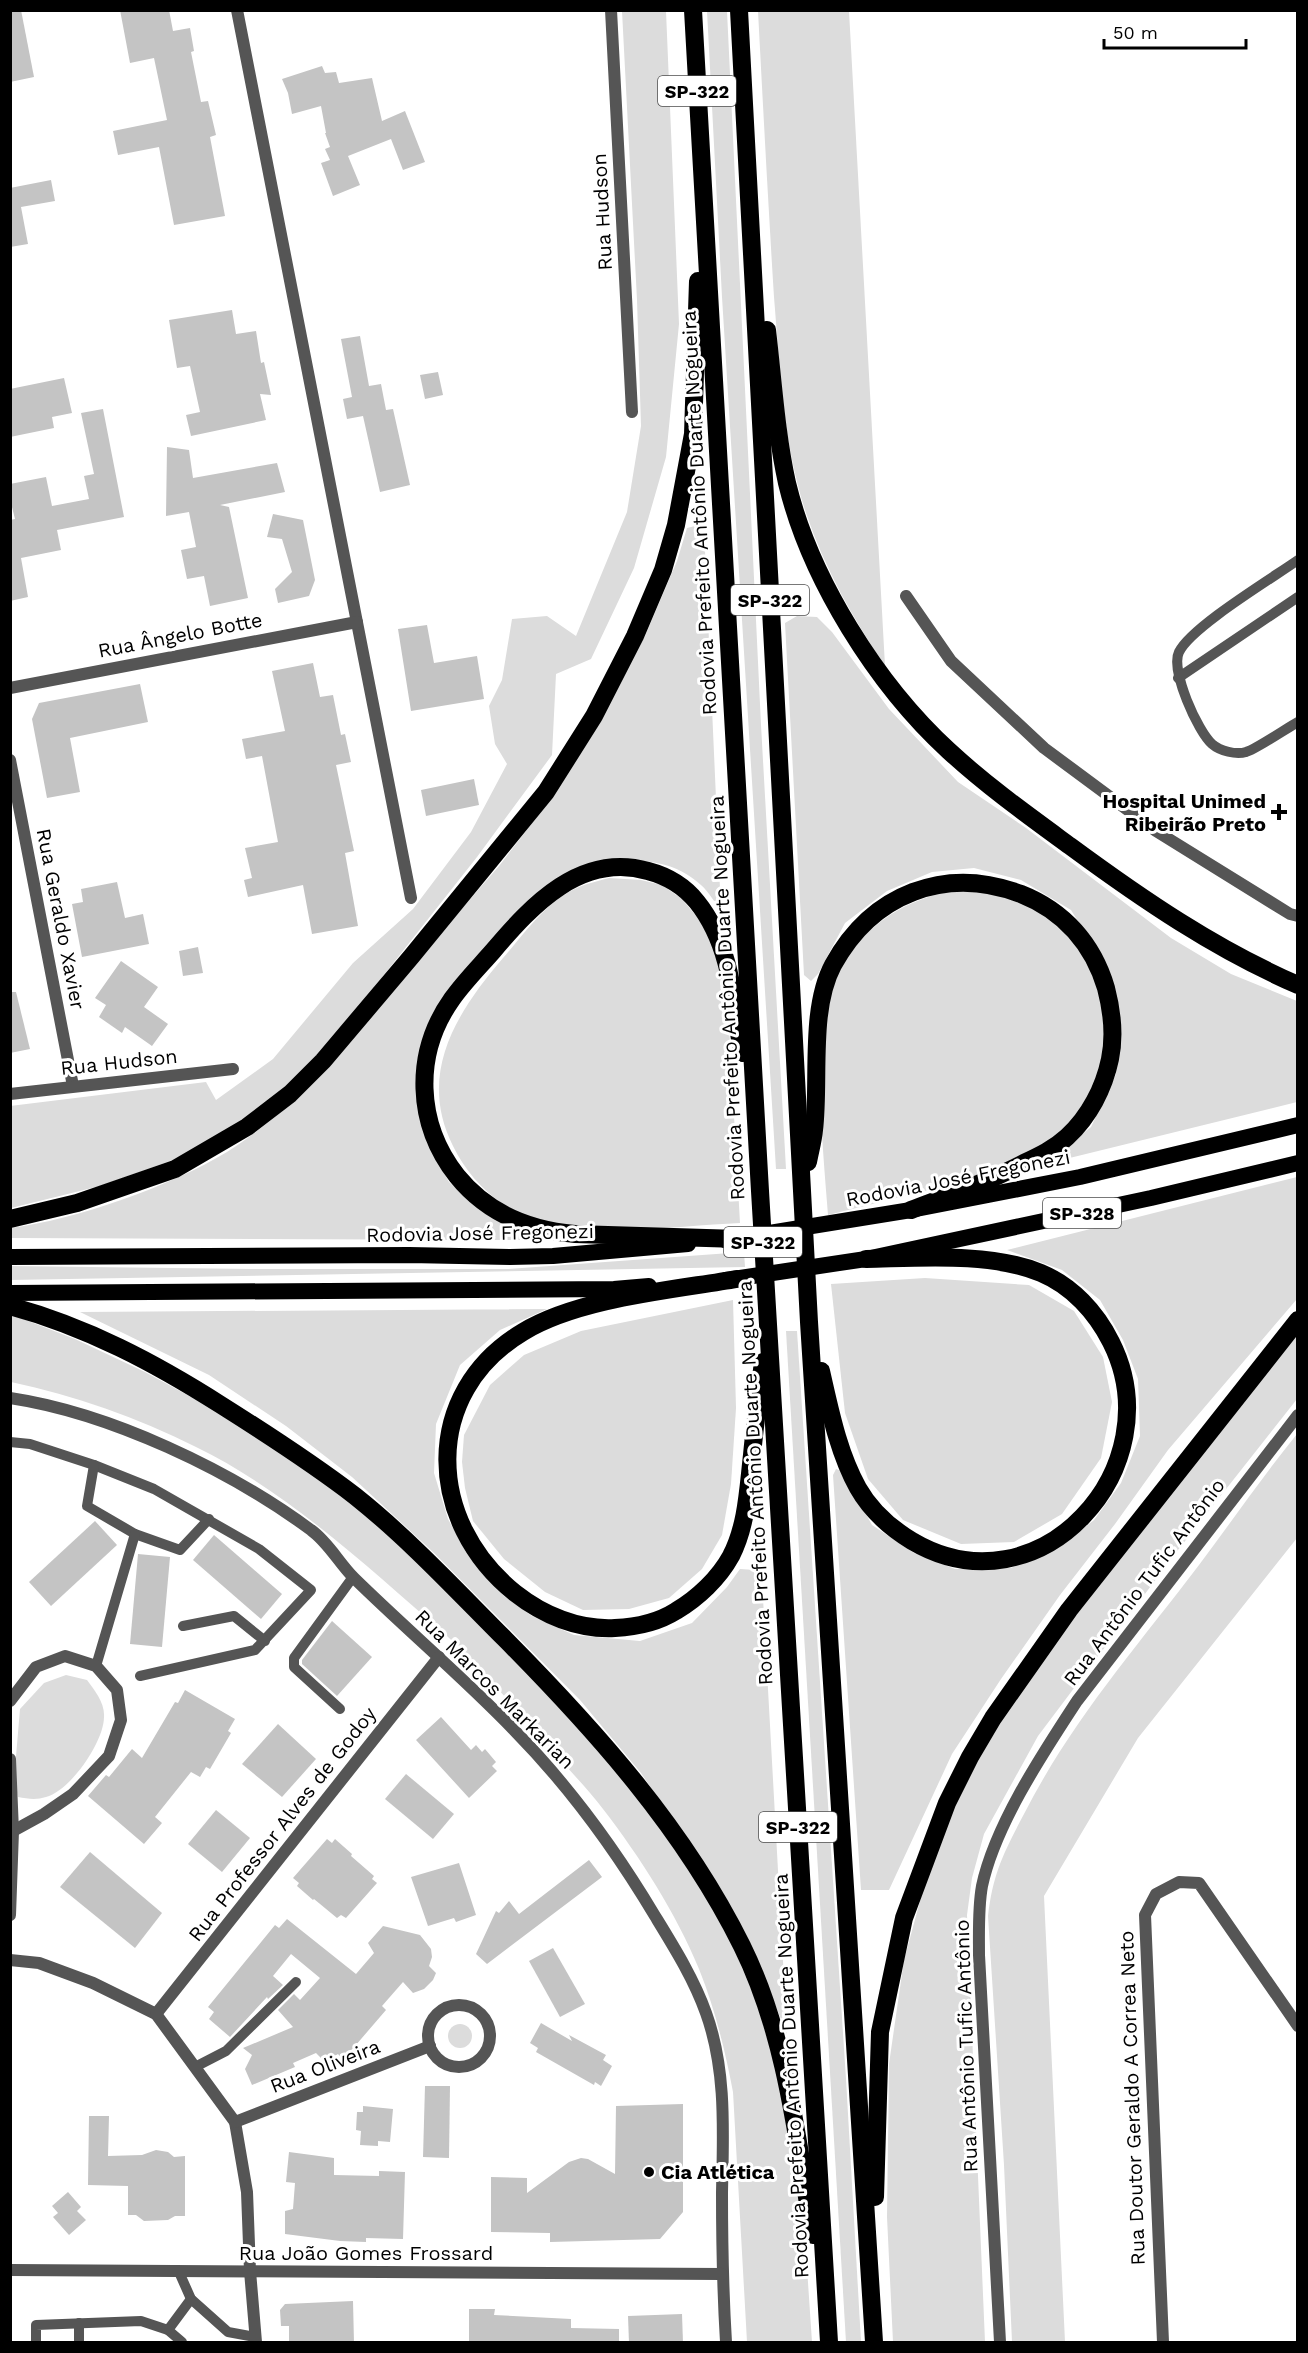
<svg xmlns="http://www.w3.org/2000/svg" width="1308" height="2353" font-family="'Work Sans',sans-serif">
<rect width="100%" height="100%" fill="#fff"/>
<g fill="#dcdcdc">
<path d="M 622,11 L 666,11 L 679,324 L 666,457 L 634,568 L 591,659 L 556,674 L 552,755 L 477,857 L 320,1056 L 245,1123 L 173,1160 L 100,1186 L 11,1208 L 10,1106 L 206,1082 L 216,1100 L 273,1059 L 353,963 L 413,909 L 471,832 L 507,764 L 495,744 L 489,706 L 502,680 L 512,619 L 547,616 L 576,636 L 627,512 L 641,426 L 637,300 Z"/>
<path d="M 707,11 L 727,11 L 761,725 L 786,1169 L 776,1169 L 722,297 Z"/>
<path d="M 758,11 L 849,11 L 885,666 C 852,617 825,569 806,513 C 783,443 780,370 774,297 C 768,202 763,106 758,11 Z"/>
<path d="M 699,525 L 704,528 L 721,911 C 715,903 709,892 701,885 C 668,855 625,858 585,867 L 455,983 L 419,1110 L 427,1143 L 449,1182 L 472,1203 L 505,1226 L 540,1240 L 11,1238 L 10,1228 C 75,1220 171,1186 227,1152 C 251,1137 274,1118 296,1099 L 499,866 L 550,800 L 645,636 L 677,561 L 687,528 Z"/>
<path d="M 797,616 L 817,617 L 832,632 L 889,709 L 958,782 L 1026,828 L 1171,938 L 1231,974 L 1297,1001 L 1297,1102 L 1033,1167 L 1057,1154 L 1091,1127 L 1116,1074 L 1119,1023 L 1107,968 L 1071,910 L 1021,880 L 974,868 L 932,872 L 887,891 L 845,923 L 818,974 L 811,981 L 804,975 L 785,623 Z"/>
<path d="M 609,878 L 641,880 L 662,885 L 682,899 L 702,923 L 718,953 L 727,991 L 740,1223 C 673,1226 560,1243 503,1204 C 482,1190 464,1169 453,1146 C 417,1074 456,1013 503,958 C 525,933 547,900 579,887 C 588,883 599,881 609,878 Z"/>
<path d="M 964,890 L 999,893 L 1056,919 L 1086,959 L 1102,998 L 1105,1049 L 1093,1088 L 1073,1122 L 1035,1151 L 992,1170 L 937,1188 L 828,1215 C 823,1148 813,1056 830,992 C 842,951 880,914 920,900 C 934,894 949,892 964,890 Z"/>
<path d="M 1297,1177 L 1297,1299 L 1168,1450 L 1115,1524 L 1060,1595 L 1001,1679 L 952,1754 L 889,1890 L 861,1890 L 833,1475 L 836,1469 L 842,1471 L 872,1525 L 914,1553 L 955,1569 L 1011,1568 L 1060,1547 L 1094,1520 L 1121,1483 L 1140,1436 L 1138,1379 L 1123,1340 L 1100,1300 L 1062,1270 L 1007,1250 Z"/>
<path d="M 744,1252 L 745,1267 L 10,1280 L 11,1266 L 252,1269 L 508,1269 Z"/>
<path d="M 925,1278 L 1029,1285 L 1074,1311 L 1103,1357 L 1112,1402 L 1101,1458 L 1062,1514 L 1014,1542 L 961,1544 L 903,1520 L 868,1479 L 845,1413 L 831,1284 Z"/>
<path d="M 733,1300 L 736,1408 L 731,1484 L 722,1535 L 702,1569 L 669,1598 L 629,1609 L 583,1610 L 545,1592 L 504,1559 L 473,1521 L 465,1488 L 462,1462 L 464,1435 L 490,1385 L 524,1355 L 581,1331 Z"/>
<path d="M 547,1309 L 500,1330 L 460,1365 L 436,1424 L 434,1473 L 448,1519 L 467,1554 L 504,1596 L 532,1616 L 574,1635 L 640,1641 L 692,1623 L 727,1587 L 740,1569 L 755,1570 L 762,1580 L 787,2034 L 750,1943 L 698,1858 L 641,1773 L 580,1700 L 434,1553 L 352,1477 L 286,1426 L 209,1375 L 80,1312 Z"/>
<path d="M 10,1314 L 75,1339 L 145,1372 L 228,1417 L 358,1505 L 444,1585 L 627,1780 L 705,1894 L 734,1949 L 755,1998 L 777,2071 L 796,2167 L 806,2253 L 812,2342 L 747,2342 L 733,2092 C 725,2050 715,2009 699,1969 C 676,1913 640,1857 603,1809 C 587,1788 568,1769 551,1749 C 517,1711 483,1670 446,1635 C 425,1616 403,1598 382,1579 C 325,1530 264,1480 196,1447 C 137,1417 75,1396 11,1382 Z"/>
<path d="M 1297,1329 L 1297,1399 L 1178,1550 L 1038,1736 L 984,1834 L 972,1878 L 967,1915 L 985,2342 L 893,2342 L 887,2217 L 889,2064 L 904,1960 L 932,1857 L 977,1756 L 1045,1653 Z"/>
<path d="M 786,1331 L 797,1331 L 846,2079 L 861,2342 L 846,2342 Z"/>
<path d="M 1297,1434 L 1297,1538 L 1138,1738 L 1044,1896 L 1065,2342 L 1012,2342 L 1004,2165 L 988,1916 C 993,1873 1004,1852 1024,1814 C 1072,1720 1136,1648 1199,1565 C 1232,1521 1263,1476 1297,1434 Z"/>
<path d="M 66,1675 L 87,1680 C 95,1691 105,1703 104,1717 C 104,1742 70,1791 46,1797 C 37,1800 28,1799 18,1797 L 14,1780 L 20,1709 L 44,1683 Z"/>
<circle cx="460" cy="2036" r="12"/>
</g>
<g fill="#c4c4c4">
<path d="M 10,10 L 21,10 L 34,77 L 10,82 Z"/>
<path d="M 120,10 L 169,10 L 173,31 L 190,28 L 194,51 L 191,52 L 201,102 L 208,101 L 216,135 L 210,137 L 225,216 L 174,225 L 159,147 L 118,155 L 113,131 L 167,120 L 154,58 L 130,63 Z"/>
<path d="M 322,66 L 325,73 L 336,72 L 339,83 L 372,78 L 382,121 L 405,111 L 425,162 L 403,170 L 391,139 L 348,156 L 360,185 L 333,196 L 321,163 L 330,160 L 325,149 L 330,147 L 325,133 L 326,133 L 321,106 L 292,114 L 288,93 L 282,79 Z"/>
<path d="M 51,180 L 55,201 L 21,207 L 28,244 L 10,247 L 10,188 Z"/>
<path d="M 232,310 L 236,334 L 256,331 L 261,363 L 264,362 L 271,395 L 260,394 L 266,420 L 191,436 L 186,415 L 200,412 L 190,366 L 177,368 L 169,320 Z"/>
<path d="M 360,336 L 369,386 L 381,384 L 386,410 L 393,409 L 410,485 L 380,492 L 363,416 L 347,419 L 343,399 L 352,397 L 341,339 Z"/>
<path d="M 438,372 L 443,395 L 425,399 L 420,375 Z"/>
<path d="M 64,378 L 72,413 L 52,417 L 54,428 L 10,437 L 10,389 Z"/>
<path d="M 103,409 L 124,517 L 57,530 L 61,550 L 21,558 L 28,597 L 10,601 L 10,520 L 15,519 L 10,499 L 10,484 L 46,477 L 52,506 L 89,499 L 84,476 L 94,474 L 81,413 Z"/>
<path d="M 167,447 L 189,450 L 193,478 L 277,463 L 285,492 L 220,505 L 229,507 L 248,598 L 210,606 L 204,576 L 187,579 L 181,550 L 196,547 L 189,512 L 166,516 Z"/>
<path d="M 273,514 L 303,520 L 315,580 L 309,596 L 278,603 L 275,589 L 292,572 L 282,539 L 267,537 Z"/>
<path d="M 427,625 L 434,663 L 477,656 L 484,699 L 411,711 L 398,629 Z"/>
<path d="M 313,663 L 320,697 L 333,695 L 341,735 L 345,734 L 351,762 L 336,765 L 354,851 L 345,853 L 358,926 L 312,934 L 303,885 L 248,897 L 244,880 L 252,878 L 245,848 L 278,842 L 262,756 L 246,759 L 242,739 L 285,731 L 272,671 Z"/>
<path d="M 140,684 L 148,722 L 70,738 L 80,792 L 47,798 L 32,719 L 39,703 Z"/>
<path d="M 474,779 L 479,805 L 426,816 L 421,790 Z"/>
<path d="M 117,882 L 125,918 L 143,914 L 149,944 L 82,957 L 72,904 L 83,902 L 81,889 Z"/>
<path d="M 198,947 L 203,973 L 183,976 L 179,951 Z"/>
<path d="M 121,961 L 158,987 L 144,1007 L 168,1024 L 152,1046 L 125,1027 L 122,1033 L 99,1017 L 106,1005 L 95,998 Z"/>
<path d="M 10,992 L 16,992 L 30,1049 L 10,1053 Z"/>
<path d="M 95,1521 L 117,1545 L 51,1606 L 29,1582 Z"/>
<path d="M 214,1535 L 282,1594 L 261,1619 L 193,1560 Z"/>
<path d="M 138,1554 L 170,1557 L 162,1647 L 130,1644 Z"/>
<path d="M 332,1621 L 372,1657 L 337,1696 L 302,1664 L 302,1660 Z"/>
<path d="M 185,1690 L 235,1719 L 228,1731 L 231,1733 L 210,1769 L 206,1767 L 200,1777 L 191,1772 L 155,1817 L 162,1823 L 144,1844 L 88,1796 L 106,1775 L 109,1777 L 132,1749 L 142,1758 L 175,1702 L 178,1703 Z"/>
<path d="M 441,1717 L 471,1750 L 476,1745 L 482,1752 L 485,1749 L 496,1762 L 492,1766 L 497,1771 L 469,1798 L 416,1740 Z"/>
<path d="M 278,1724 L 316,1759 L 282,1797 L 242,1764 Z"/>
<path d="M 406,1774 L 454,1814 L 433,1839 L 385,1799 Z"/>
<path d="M 216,1810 L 250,1838 L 222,1872 L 188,1844 Z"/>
<path d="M 327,1839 L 332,1843 L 335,1839 L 352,1854 L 351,1856 L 374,1876 L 372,1879 L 377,1883 L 346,1918 L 341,1915 L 337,1918 L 314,1899 L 313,1900 L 297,1886 L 299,1883 L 293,1878 Z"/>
<path d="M 90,1852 L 162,1913 L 135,1948 L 60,1887 Z"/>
<path d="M 589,1860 L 602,1877 L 487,1964 L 476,1954 L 496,1911 L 499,1913 L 509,1901 L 519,1914 Z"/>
<path d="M 459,1863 L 476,1915 L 456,1922 L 454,1918 L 428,1926 L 411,1877 Z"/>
<path d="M 287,1919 L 356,1974 L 374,1953 L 368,1943 L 383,1926 L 420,1935 L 431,1949 L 432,1957 L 429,1966 L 436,1973 L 433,1980 L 424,1989 L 413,1993 L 403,1982 L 382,2006 L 386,2010 L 343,2060 L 338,2054 L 329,2059 L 326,2056 L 321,2058 L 316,2053 L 293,2063 L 295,2067 L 252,2085 L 245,2069 L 252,2055 L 243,2048 L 293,2027 L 278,2010 L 294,1994 L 300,2000 L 320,1978 L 291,1954 L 273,1976 L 283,1985 L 268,1999 L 267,1997 L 230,2037 L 209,2019 L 214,2012 L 208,2007 L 275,1925 L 279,1928 Z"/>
<path d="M 553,1948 L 585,2004 L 560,2017 L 529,1961 Z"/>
<path d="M 541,2023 L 572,2041 L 569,2035 L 606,2055 L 603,2060 L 612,2066 L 601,2086 L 595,2082 L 594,2085 L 536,2052 L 538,2048 L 530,2043 Z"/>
<path d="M 425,2086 L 450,2086 L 449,2158 L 423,2157 Z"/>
<path d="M 683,2104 L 683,2212 L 660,2239 L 550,2242 L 550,2233 L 491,2232 L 491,2177 L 527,2178 L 527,2193 L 569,2162 L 581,2158 L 588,2159 L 615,2174 L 616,2106 Z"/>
<path d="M 363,2106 L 393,2109 L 390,2142 L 378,2141 L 378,2146 L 360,2145 L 361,2131 L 356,2130 L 357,2112 L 363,2112 Z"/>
<path d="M 89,2116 L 109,2116 L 108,2156 L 142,2155 L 156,2150 L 168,2152 L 174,2157 L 185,2156 L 185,2216 L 175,2216 L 168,2220 L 144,2221 L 136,2215 L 128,2215 L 128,2186 L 88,2185 Z"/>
<path d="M 289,2152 L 334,2158 L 334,2175 L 379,2176 L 379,2171 L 405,2172 L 403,2239 L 366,2238 L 366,2242 L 340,2241 L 285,2234 L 285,2211 L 293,2209 L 295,2183 L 286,2182 Z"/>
<path d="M 68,2192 L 81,2207 L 77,2211 L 86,2220 L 69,2235 L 53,2217 L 58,2213 L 52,2206 Z"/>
<path d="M 353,2301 L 354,2343 L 289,2343 L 289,2326 L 281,2326 L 280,2310 L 285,2304 Z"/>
<path d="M 469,2309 L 495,2309 L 494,2315 L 571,2319 L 571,2328 L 619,2329 L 619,2343 L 469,2343 Z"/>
<path d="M 682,2314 L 683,2343 L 629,2343 L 628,2316 Z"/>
</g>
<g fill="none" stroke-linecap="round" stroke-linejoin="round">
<g stroke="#555" stroke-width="10">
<path d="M 1298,560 C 1271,579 1191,627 1179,652 C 1170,670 1198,732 1212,744 C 1220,751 1236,755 1246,752 C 1255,750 1287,728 1298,722"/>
<path d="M 1178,678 L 1298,597"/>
<path d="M 10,1442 L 30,1444 L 94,1465 L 154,1489 L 259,1549 L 311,1590 L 255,1650 L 140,1676"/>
<path d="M 94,1465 L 87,1506 L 135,1534 L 180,1550 L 209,1519"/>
<path d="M 183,1626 L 234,1616 L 265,1641"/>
<path d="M 96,1666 L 135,1534"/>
<path d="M 340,1709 L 294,1667 L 294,1658 L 353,1577"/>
<path d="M 195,2067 L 226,2051 L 296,1982"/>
<path d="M 179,2272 L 191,2299 L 228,2332 L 255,2337"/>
<path d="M 79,2323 L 79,2342"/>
<path d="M 168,2330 L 191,2299"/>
<path d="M 36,2342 L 36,2325 L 141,2321 L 168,2330 L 182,2342"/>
</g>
<g stroke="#555" stroke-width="12">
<path d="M 237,10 L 411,898"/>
<path d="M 611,10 L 632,412"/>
<path d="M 906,596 L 951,661 L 1044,748 L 1156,831 L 1290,914 L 1298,916"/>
<path d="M 10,688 L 357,622"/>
<path d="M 10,760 L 73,1086"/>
<path d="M 10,1094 L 233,1069"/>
<path d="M 10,1398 C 110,1413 230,1470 311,1530 C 328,1542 339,1563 354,1578 C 407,1630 463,1677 514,1730 C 569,1786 615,1849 655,1916 C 674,1947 694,1979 706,2013 C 727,2071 723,2134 722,2193 C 722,2243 723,2293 726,2342"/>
<path d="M 10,1701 L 36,1667 L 65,1656 L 96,1666 L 117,1690 L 121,1720 L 109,1756 L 73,1794 L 44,1814 L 13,1831"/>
<path d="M 10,1759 L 13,1831 L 10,1915"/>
<path d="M 10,1960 L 39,1963 L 93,1983 L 156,2014 L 235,2122 L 247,2192 L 250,2271 L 256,2342"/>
<circle cx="459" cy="2036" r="31"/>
<path d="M 156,2014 L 439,1657"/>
<path d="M 235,2122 L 430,2046"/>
<path d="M 10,2270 L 722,2274"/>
<path d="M 1000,2342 L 979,1955 C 979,1932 978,1908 982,1886 C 995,1825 1043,1753 1077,1701 L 1298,1415"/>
<path d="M 1163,2342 L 1145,1915 L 1156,1894 L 1179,1882 L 1199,1883 L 1298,2026"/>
</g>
<g stroke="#000" stroke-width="16">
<path d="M 725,1240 L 911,1210 L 1080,1177 L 1298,1125"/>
<path d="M 10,1257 L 409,1255 L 510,1257 L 553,1256 L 688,1244"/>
<path d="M 726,1280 L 866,1259 L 1151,1198 L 1298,1163"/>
<path d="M 10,1293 L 614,1289 L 649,1286"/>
</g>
<g stroke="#000" stroke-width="18">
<path d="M 693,10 L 760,1191 L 829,2342"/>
<path d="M 739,10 L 809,1322 L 874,2342"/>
<path d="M 767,330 C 773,381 776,433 787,483 C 810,579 877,685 949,751 C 987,786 1029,816 1070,846 C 1142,899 1215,949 1298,985"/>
<path d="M 808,1162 C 810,1151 813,1141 814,1130 C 820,1081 809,1010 833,965 C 872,894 945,865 1021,894 C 1064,911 1093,944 1106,988 C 1112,1011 1115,1035 1110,1059 C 1104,1088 1089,1117 1067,1137 C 1054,1149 1039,1156 1024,1163 C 988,1182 950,1195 911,1210"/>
<path d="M 10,1219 L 77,1203 L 175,1169 L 247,1127 L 290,1094 L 323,1061 L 411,957 L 546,792 L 594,716 L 635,636 L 663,570 L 676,525 L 693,434 L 698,281"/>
<path d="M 739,1239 L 575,1234 C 529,1230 487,1213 457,1176 C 416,1124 413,1054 452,999 C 464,982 479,967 493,951 C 532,905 581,852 648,871 C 667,876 685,887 697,902 C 731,944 734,1002 742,1053"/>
<path d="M 737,1279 C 673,1290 579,1298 523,1332 C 421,1393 426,1522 515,1593 C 543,1615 578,1630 615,1628 C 637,1627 657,1623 676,1611 C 698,1598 719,1578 731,1556 C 747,1525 748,1489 752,1455 C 755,1424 759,1393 763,1362"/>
<path d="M 10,1306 C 87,1327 155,1363 221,1405 C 267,1434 312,1463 355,1496 C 409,1539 457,1591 505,1639 C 596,1731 684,1829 742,1946 C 786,2035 797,2138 813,2235"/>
<path d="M 821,1371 C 830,1410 838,1452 858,1488 C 871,1511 889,1527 912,1541 C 1039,1616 1174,1467 1111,1342 C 1096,1312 1072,1286 1041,1273 C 990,1252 920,1258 866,1259"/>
<path d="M 875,2197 L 880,2032 L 904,1918 L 947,1803 L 970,1757 L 993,1718 L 1069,1610 L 1298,1320"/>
</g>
</g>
<g fill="#000" stroke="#fff" stroke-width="2">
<path d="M1276 803h6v6h6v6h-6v6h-6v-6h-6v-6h6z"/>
<circle cx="649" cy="2172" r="6"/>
</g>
<g text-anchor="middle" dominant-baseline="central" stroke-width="6" stroke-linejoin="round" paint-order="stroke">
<g fill="#fff" stroke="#4c4c4c" stroke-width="1.5">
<rect x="658" y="76" width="78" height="30" rx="4.5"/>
<rect x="731" y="585" width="78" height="30" rx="4.5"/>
<rect x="1043" y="1198" width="78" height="30" rx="4.5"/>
<rect x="724" y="1227" width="78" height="30" rx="4.5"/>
<rect x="759" y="1812" width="78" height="30" rx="4.5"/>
</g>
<g font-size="18" font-weight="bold" fill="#000">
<text x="697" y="91">SP-322</text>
<text x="770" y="600">SP-322</text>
<text x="1082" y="1213">SP-328</text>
<text x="763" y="1242">SP-322</text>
<text x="798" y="1827">SP-322</text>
</g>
<g font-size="20" fill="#000" stroke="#fff">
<text transform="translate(602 212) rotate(-93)">Rua Hudson</text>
<text transform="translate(699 513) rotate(-93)">Rodovia Prefeito Antônio Duarte Nogueira</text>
<text transform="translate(180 635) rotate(-11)">Rua Ângelo Botte</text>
<text transform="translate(61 919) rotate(79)">Rua Geraldo Xavier</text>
<text transform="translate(727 998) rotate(-93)">Rodovia Prefeito Antônio Duarte Nogueira</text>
<text transform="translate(119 1062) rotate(-6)">Rua Hudson</text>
<text transform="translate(958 1178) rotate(-11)">Rodovia José Fregonezi</text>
<text transform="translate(480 1233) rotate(-1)">Rodovia José Fregonezi</text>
<text transform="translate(755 1483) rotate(-93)">Rodovia Prefeito Antônio Duarte Nogueira</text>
<text transform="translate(1144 1582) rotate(-53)">Rua Antônio Tufic Antônio</text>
<text transform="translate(495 1689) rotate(45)">Rua Marcos Markarian</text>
<text transform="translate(282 1824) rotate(-52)">Rua Professor Alves de Godoy</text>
<text transform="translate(966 2046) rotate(-92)">Rua Antônio Tufic Antônio</text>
<text transform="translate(325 2066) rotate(-21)">Rua Oliveira</text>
<text transform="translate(791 2076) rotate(-93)">Rodovia Prefeito Antônio Duarte Nogueira</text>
<text transform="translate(1132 2098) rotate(-92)">Rua Doutor Geraldo A Correa Neto</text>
<text x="366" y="2253">Rua João Gomes Frossard</text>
</g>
<g font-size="20" font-weight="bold" fill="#000" stroke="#fff" text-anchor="end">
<text x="1266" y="801">Hospital Unimed<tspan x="1266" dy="23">Ribeirão Preto</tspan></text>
<text x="661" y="2172" text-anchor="start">Cia Atlética</text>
</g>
</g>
<rect width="1308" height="2353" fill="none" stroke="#000000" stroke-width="24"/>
<path d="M1104 39v9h142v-9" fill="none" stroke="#000000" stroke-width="3"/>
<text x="1113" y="39" font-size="18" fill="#000000" stroke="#ffffff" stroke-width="4.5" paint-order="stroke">50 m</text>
</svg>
